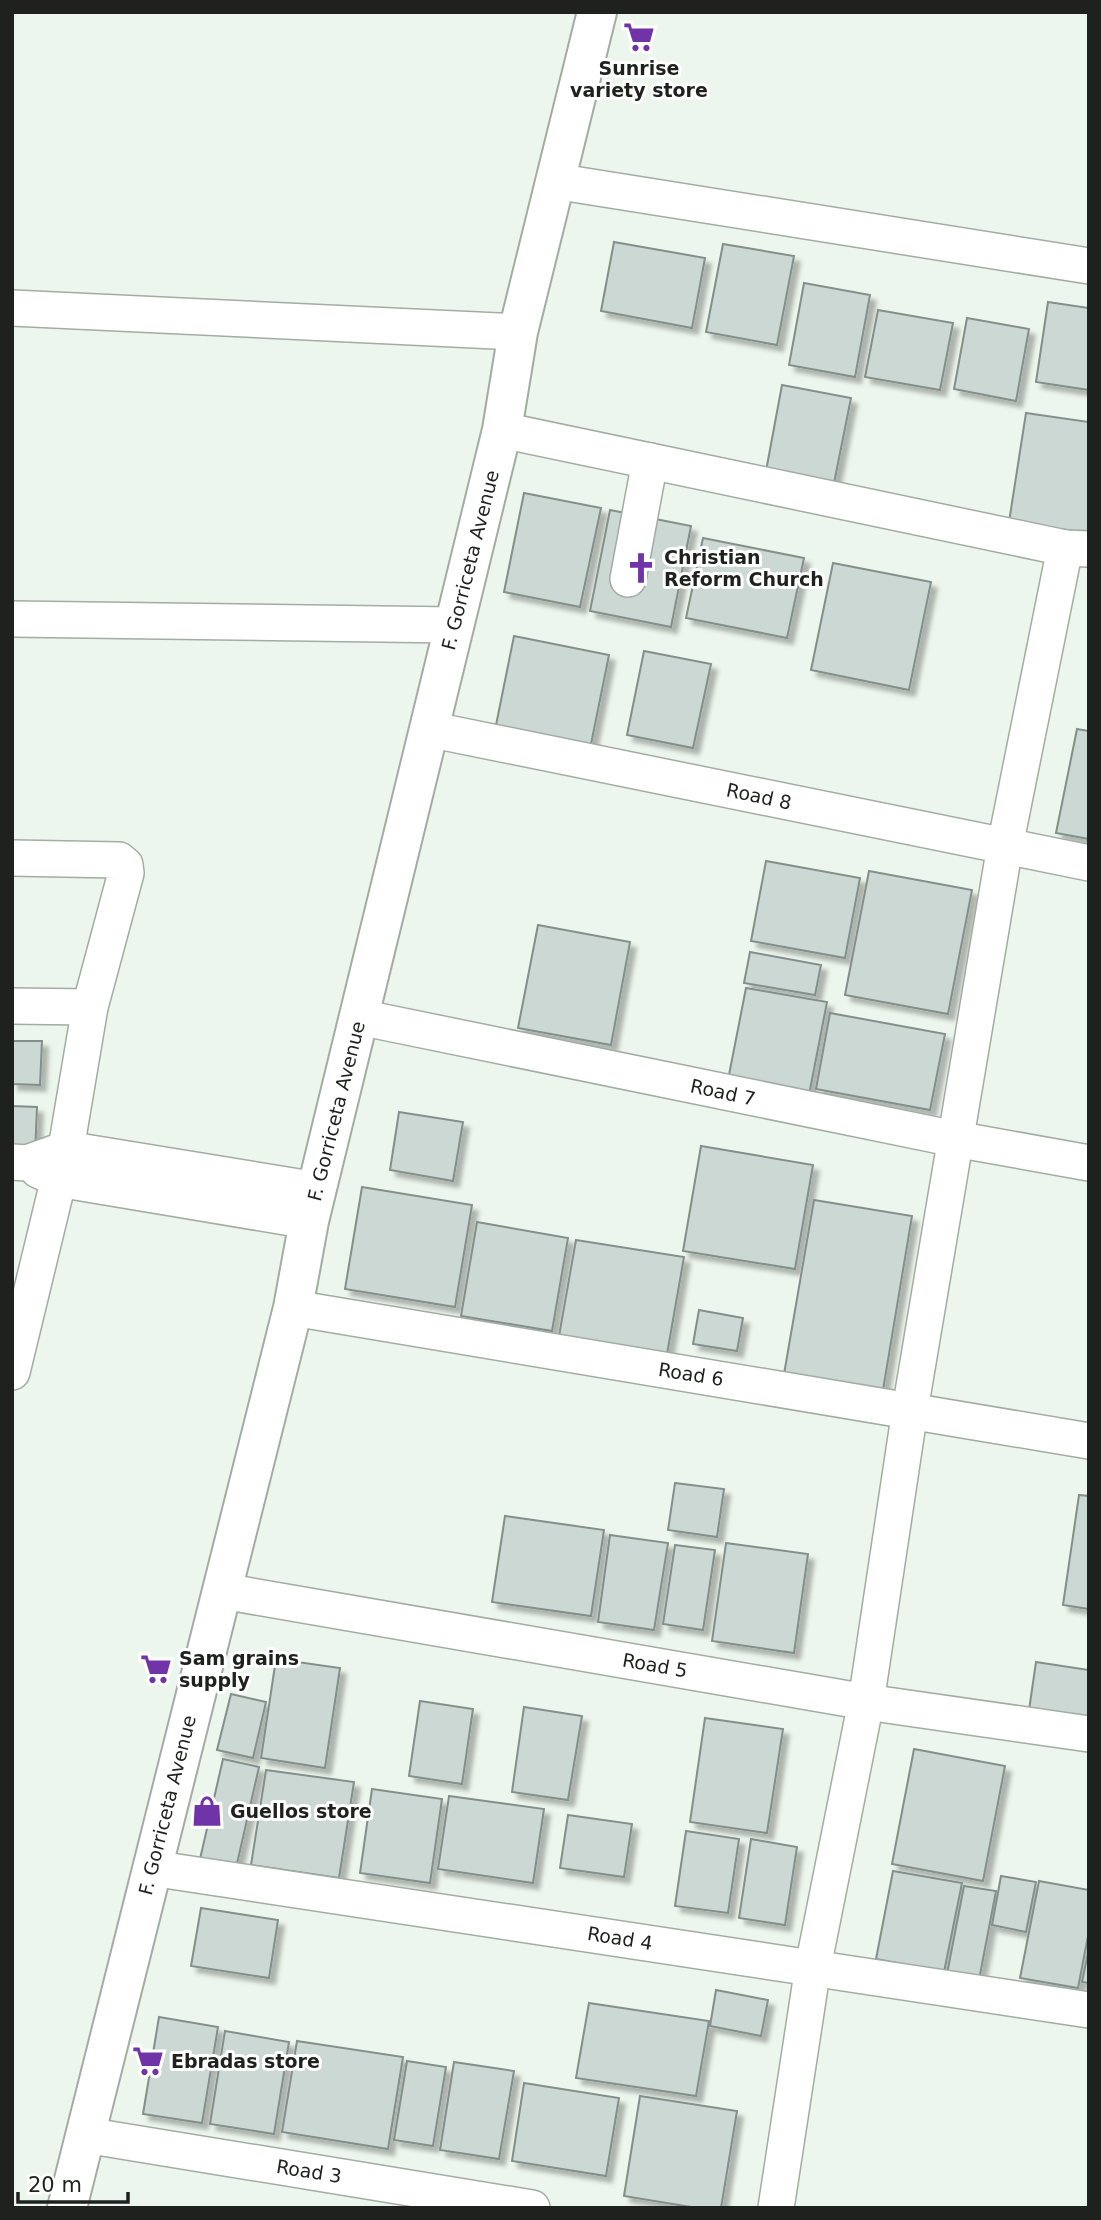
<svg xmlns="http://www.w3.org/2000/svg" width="1101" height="2220" font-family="'DejaVu Sans',sans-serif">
<defs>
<filter id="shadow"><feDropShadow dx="6" dy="6" stdDeviation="2" flood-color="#0004"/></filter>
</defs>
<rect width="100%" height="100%" fill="#edf6ec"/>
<g fill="#cbd8d4" stroke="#828f8b" stroke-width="2" filter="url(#shadow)">
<path d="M 614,242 L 705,258 L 692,328 L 601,311 Z"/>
<path d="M 723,244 L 794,256 L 777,345 L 706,332 Z"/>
<path d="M 804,283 L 870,295 L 855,377 L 789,365 Z"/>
<path d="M 1048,302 L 1089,308 L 1089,390 L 1036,382 Z"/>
<path d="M 878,310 L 953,323 L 940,390 L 865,377 Z"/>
<path d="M 967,318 L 1029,329 L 1016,401 L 954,389 Z"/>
<path d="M 782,385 L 851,398 L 834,483 L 766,471 Z"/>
<path d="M 1026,413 L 1089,422 L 1089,533 L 1009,522 Z"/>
<path d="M 524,493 L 601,508 L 580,607 L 504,592 Z"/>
<path d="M 610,510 L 691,526 L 671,627 L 590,611 Z"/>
<path d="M 703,538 L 804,558 L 787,638 L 686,618 Z"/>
<path d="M 833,563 L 931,582 L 909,690 L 811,670 Z"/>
<path d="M 514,636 L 609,655 L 589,754 L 494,735 Z"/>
<path d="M 644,651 L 711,664 L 693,748 L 627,735 Z"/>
<path d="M 1077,729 L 1089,731 L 1089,839 L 1056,833 Z"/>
<path d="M 766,861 L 860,878 L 845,958 L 751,941 Z"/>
<path d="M 869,871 L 972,890 L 948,1014 L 845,995 Z"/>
<path d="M 538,925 L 630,942 L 611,1045 L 518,1028 Z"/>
<path d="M 750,952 L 821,965 L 815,995 L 744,983 Z"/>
<path d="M 746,988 L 827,1002 L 809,1095 L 728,1080 Z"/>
<path d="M 830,1013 L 945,1034 L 930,1110 L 816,1089 Z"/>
<path d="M 12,1041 L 42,1041 L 40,1085 L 12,1084 Z"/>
<path d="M 12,1106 L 37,1107 L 35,1154 L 12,1153 Z"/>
<path d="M 399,1112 L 463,1122 L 453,1181 L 390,1170 Z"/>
<path d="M 701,1146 L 813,1165 L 795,1269 L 683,1251 Z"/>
<path d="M 362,1187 L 472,1205 L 455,1307 L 345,1289 Z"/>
<path d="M 814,1200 L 912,1216 L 882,1396 L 783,1380 Z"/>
<path d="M 477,1222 L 568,1238 L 552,1331 L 461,1316 Z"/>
<path d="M 576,1240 L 684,1257 L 667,1354 L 559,1336 Z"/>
<path d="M 699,1310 L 743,1318 L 737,1351 L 693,1344 Z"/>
<path d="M 675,1483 L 724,1489 L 717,1537 L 668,1530 Z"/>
<path d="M 1079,1495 L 1089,1496 L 1089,1609 L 1063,1605 Z"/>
<path d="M 505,1516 L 604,1530 L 591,1616 L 492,1602 Z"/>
<path d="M 610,1535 L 668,1543 L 654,1630 L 598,1622 Z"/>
<path d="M 726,1543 L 808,1554 L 794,1653 L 712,1641 Z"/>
<path d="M 675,1545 L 715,1550 L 703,1630 L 663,1624 Z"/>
<path d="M 276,1659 L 340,1668 L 325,1768 L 261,1758 Z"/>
<path d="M 1036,1662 L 1089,1670 L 1089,1725 L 1028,1717 Z"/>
<path d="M 231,1694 L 266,1702 L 253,1758 L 217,1750 Z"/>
<path d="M 420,1701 L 473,1709 L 462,1784 L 409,1776 Z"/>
<path d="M 524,1707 L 582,1716 L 568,1800 L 512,1792 Z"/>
<path d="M 705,1718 L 783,1729 L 767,1833 L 690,1822 Z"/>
<path d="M 914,1749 L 1005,1766 L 983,1881 L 892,1864 Z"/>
<path d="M 223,1759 L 259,1767 L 236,1868 L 200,1859 Z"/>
<path d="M 266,1770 L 354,1782 L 339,1878 L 251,1865 Z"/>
<path d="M 372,1789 L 442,1799 L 430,1883 L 360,1873 Z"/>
<path d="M 449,1796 L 544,1809 L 533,1883 L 438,1869 Z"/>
<path d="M 568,1815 L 632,1824 L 624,1877 L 560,1868 Z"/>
<path d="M 686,1831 L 739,1839 L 728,1913 L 675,1906 Z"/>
<path d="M 751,1839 L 797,1847 L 785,1925 L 739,1918 Z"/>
<path d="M 893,1871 L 962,1883 L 944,1972 L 876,1959 Z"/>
<path d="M 1001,1876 L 1036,1882 L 1026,1932 L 992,1925 Z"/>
<path d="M 1039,1881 L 1089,1890 L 1089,1931 L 1078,1988 L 1020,1978 Z"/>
<path d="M 964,1886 L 996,1891 L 978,1985 L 946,1979 Z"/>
<path d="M 201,1908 L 278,1920 L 269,1978 L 191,1966 Z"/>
<path d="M 1089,1948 L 1089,1983 L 1082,1982 Z"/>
<path d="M 716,1990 L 768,2000 L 761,2036 L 710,2026 Z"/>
<path d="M 589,2003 L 709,2021 L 696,2096 L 576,2078 Z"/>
<path d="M 159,2017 L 218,2027 L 202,2123 L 143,2114 Z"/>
<path d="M 225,2031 L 289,2042 L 274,2134 L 210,2124 Z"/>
<path d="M 297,2041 L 403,2057 L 388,2149 L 282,2132 Z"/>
<path d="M 407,2061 L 446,2067 L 433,2146 L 394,2140 Z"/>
<path d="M 454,2062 L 514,2071 L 499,2159 L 440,2150 Z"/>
<path d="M 524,2083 L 619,2098 L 606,2176 L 512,2161 Z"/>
<path d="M 640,2096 L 737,2111 L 721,2208 L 697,2208 L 624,2196 Z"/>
</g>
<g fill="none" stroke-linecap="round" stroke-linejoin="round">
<defs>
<g id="street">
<path d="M 554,181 L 1089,266"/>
<path d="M 12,308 L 518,332"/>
<path d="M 502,430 L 1065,548 L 1088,549"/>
<path d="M 628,579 L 650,461"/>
<path d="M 12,619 L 454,625"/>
<path d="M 428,729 L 1089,863"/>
<path d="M 12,858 L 119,860 L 125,865 L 126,873 L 90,1007 L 66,1149 L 12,1372"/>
<path d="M 12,1006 L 90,1007"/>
<path d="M 359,1017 L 955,1139 L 1089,1163"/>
<path d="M 12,1162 L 27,1163 L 66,1149 L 317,1190"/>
<path d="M 38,1170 L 58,1179 L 309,1221"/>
<path d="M 293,1308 L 1089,1441"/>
<path d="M 222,1591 L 866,1702 L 1089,1734"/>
<path d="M 151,1868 L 1089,2010"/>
<path d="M 85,2135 L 532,2208"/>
<path d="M 776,2208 L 813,1967 L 866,1702 L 910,1410 L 1005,846 L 1065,548"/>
</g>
<path id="secondary" d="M 67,2208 L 293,1308 L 309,1221 L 502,430 L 518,332 L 597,12"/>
</defs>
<use href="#street" stroke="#a3aca3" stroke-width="38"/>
<use href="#secondary" stroke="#a3aca3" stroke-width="42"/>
<use href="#street" stroke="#fff" stroke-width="35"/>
<use href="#secondary" stroke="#fff" stroke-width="38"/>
</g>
<defs>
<symbol id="supermarket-bare" viewBox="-9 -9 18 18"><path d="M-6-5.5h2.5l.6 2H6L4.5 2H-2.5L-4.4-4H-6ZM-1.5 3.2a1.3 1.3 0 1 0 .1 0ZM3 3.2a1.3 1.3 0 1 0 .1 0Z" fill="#7133a8" stroke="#fff" stroke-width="2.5" paint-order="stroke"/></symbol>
<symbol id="church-bare" viewBox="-9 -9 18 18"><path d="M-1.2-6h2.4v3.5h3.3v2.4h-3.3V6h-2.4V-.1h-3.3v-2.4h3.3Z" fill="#7133a8" stroke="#fff" stroke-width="2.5" paint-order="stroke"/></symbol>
<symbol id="shop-bare" viewBox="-9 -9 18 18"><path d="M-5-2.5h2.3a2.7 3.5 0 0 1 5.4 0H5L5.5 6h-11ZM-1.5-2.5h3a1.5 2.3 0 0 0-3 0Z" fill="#7133a8" stroke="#fff" stroke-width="2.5" paint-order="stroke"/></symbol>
</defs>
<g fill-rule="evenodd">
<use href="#supermarket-bare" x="617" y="15" width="44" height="44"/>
<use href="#church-bare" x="619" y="546" width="44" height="44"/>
<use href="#supermarket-bare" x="134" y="1647" width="44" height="44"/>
<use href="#shop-bare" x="185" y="1789" width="44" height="44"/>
<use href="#supermarket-bare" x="126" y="2039" width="44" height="44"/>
</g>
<g text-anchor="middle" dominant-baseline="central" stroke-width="6" stroke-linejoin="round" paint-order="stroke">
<g font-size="19" font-weight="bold" fill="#1e211e" stroke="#fff" text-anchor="start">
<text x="639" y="68" text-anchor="middle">Sunrise<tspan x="639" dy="22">variety store</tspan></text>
<text x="664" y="557">Christian<tspan x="664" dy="22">Reform Church</tspan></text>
<text x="179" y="1658">Sam grains<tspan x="179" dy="22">supply</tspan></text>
<text x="230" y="1811">Guellos store</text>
<text x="171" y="2061">Ebradas store</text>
</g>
<g font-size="19" fill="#1e211e" stroke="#fff">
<text transform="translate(470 560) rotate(-76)">F. Gorriceta Avenue</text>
<text transform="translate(759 796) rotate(12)">Road 8</text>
<text transform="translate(723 1092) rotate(12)">Road 7</text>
<text transform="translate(336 1111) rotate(-76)">F. Gorriceta Avenue</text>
<text transform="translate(691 1374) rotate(9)">Road 6</text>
<text transform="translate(655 1665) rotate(10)">Road 5</text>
<text transform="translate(167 1805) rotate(-76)">F. Gorriceta Avenue</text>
<text transform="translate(620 1938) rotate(9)">Road 4</text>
<text transform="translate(309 2171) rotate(9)">Road 3</text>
</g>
</g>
<rect width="1101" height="2220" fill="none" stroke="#1e211e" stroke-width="28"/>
<path d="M18 2192v10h110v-10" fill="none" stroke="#1e211e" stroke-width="3.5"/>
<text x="28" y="2192" font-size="21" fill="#1e211e" stroke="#ffffff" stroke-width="5" paint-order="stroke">20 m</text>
</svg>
